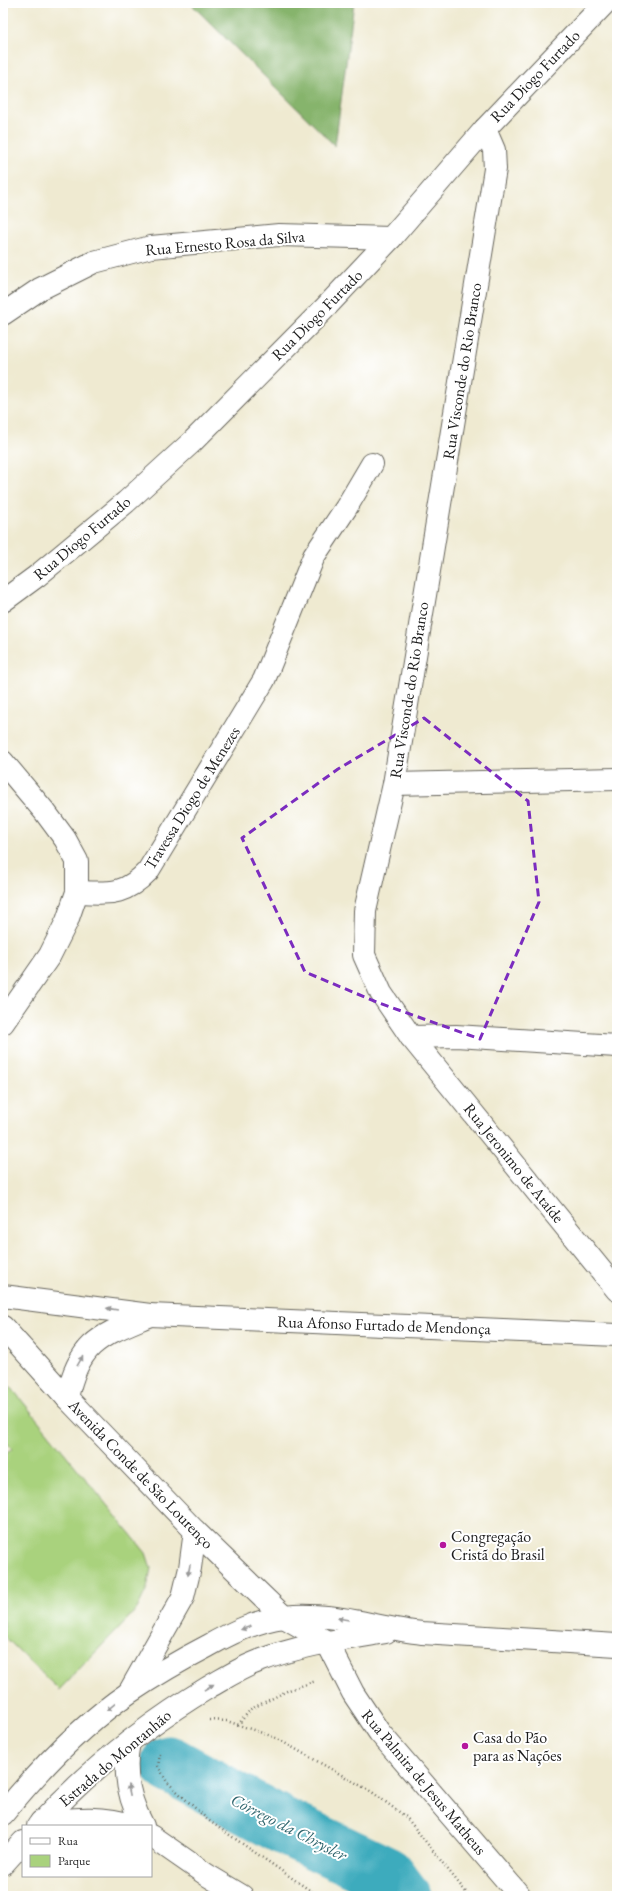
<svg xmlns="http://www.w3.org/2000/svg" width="620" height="1899" font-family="'EB Garamond',serif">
<rect width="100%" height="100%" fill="#fff"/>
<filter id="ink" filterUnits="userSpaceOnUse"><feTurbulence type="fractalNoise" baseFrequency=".025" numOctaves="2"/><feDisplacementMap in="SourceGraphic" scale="8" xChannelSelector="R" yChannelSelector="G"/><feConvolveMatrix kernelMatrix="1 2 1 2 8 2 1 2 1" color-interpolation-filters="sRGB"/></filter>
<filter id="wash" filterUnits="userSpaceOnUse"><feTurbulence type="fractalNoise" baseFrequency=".012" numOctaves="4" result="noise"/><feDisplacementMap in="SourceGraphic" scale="16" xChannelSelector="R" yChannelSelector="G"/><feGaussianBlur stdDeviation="0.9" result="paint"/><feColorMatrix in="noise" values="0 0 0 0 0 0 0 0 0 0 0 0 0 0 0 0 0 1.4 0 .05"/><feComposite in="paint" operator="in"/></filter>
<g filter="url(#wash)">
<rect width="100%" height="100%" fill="#efead1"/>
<path fill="#a9d27d" stroke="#62774c" d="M 10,1386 L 146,1553 L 151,1568 L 147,1588 L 137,1609 L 59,1690 L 3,1635 L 3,1456 L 12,1449 L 3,1438 L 3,1392 Z"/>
<path fill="#86b46c" stroke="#516844" d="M 190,3 L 354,3 L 335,146 Z"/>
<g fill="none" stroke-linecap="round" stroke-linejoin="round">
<path stroke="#3eabbd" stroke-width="57" d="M 169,1764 L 281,1825 L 386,1875 L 402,1896"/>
</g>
</g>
<g filter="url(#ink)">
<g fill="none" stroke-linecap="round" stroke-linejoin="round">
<defs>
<g id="street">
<path d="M 485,129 L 494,150 L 495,169 L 394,784 L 365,911 L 364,955 L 381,993 L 411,1037 L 617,1290"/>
<path d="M 391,238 L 485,129 L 605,3"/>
<path d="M 3,762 L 45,812 L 65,839 L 77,861 L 77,892 L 67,921 L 50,955 L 3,1023"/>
<path d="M 394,784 L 617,779"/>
<path d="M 77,892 C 110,893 124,896 148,871 L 264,680 L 314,556 L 346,508 L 372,464"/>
<path d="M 411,1037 L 456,1036 L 617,1046"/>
<path d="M 3,1296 L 150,1315 L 617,1335"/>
<path d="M 67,1398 C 79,1341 101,1336 150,1315"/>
<path d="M 284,1617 L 327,1642 L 353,1693 L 379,1732 L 520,1896"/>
<path d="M 129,1742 C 123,1771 129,1800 143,1826"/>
<path d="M 41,1822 C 72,1819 103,1815 133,1826"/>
<path d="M 151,1836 L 207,1875 L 242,1896"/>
</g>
<g id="secondary">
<path d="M 3,314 L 40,289 L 94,262 L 151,247 L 279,235 L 391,238"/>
<path d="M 3,601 L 37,576 L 126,502 L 193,441 L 324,309 L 391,238"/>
<path d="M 3,1327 L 67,1398 L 195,1531 L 284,1617"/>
<path d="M 130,1691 L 183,1597 L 190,1568 L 195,1531"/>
<path d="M 3,1814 C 38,1771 84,1723 130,1692 C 155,1675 181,1660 208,1646 C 231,1633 257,1620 284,1617 C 331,1611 376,1628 422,1633 L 617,1645"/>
<path d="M 38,1826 C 87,1772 146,1725 209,1687 C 225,1678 242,1667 259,1661 C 300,1645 344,1639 386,1632"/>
<path d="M 3,1864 L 23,1842"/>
</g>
</defs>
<use href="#street" stroke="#66645b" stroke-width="24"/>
<use href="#secondary" stroke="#66645b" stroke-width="24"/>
<g stroke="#66645b" stroke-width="2.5" stroke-dasharray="1 3" stroke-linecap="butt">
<path d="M 210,1720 L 227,1721 L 274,1737 L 372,1792 L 406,1817 L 469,1896"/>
<path d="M 238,1725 L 251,1709 L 289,1690 L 316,1681"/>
<path d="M 160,1754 L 158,1766 L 167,1782 L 208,1820 L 318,1896"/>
</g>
<use href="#street" stroke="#fff" stroke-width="22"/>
<use href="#secondary" stroke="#fff" stroke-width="22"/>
</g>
<defs><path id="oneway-solid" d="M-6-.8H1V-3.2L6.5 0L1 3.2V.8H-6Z"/></defs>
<g fill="#999">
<use href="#oneway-solid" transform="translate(112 1309) rotate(-171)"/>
<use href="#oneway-solid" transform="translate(80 1361) rotate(-60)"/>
<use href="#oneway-solid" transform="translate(189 1570) rotate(101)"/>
<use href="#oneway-solid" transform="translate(343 1619) rotate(-170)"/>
<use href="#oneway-solid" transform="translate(246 1628) rotate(161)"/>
<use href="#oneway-solid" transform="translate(209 1687) rotate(-31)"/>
<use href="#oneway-solid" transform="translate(111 1707) rotate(141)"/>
<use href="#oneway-solid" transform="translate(129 1790) rotate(-102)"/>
</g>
</g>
<path fill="none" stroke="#7b2cbf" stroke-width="3" stroke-dasharray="8 5" stroke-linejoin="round" d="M 424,718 L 528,801 L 539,902 L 480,1039 L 379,1003 L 305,972 L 242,838 L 338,769 Z"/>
<g fill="#b5179e" stroke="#fff" stroke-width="1.5">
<circle cx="443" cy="1545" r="4"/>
<circle cx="465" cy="1746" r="4"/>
</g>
<g text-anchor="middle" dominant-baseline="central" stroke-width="4" stroke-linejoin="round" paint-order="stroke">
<g font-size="16" fill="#1c1c1c" stroke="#fff">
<text transform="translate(535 76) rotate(-46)">Rua Diogo Furtado</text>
<text transform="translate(225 243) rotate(-5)">Rua Ernesto Rosa da Silva</text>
<text transform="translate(317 315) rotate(-45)">Rua Diogo Furtado</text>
<text transform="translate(462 371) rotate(-81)">Rua Visconde do Rio Branco</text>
<text transform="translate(82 538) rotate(-40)">Rua Diogo Furtado</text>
<text transform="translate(409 690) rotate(-81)">Rua Visconde do Rio Branco</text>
<text transform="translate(192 798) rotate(-58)">Travessa Diogo de Menezes</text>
<text transform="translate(514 1163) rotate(51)">Rua Jeronimo de Ataíde</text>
<text transform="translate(384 1325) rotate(2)">Rua Afonso Furtado de Mendonça</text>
<text transform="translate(141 1474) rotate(46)">Avenida Conde de São Lourenço</text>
<text transform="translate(115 1758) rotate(-40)">Estrada do Montanhão</text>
<text transform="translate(424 1782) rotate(50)">Rua Palmira de Jesus Matheus</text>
</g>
<g font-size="16" fill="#1c1c1c" stroke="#fff" text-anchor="start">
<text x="451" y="1536">Congregação<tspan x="451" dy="18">Cristã do Brasil</tspan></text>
<text x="473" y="1737">Casa do Pão<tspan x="473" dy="18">para as Nações</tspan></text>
</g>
<g font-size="17" font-style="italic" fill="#2d646c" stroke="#fff">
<text transform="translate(289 1827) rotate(27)">Córrego da Chrysler</text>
</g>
</g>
<rect width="620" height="1899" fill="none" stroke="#fff" stroke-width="16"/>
<rect x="22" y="1825" width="130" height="52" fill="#ffffff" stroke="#a4a4a4"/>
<rect x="30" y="1838" width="20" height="6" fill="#ffffff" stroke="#a4a4a4"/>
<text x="58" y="1845" font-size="12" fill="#1c1c1c">Rua</text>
<rect x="30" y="1855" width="20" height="12" fill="#a9d27d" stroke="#a4a4a4"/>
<text x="58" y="1865" font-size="12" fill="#1c1c1c">Parque</text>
</svg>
